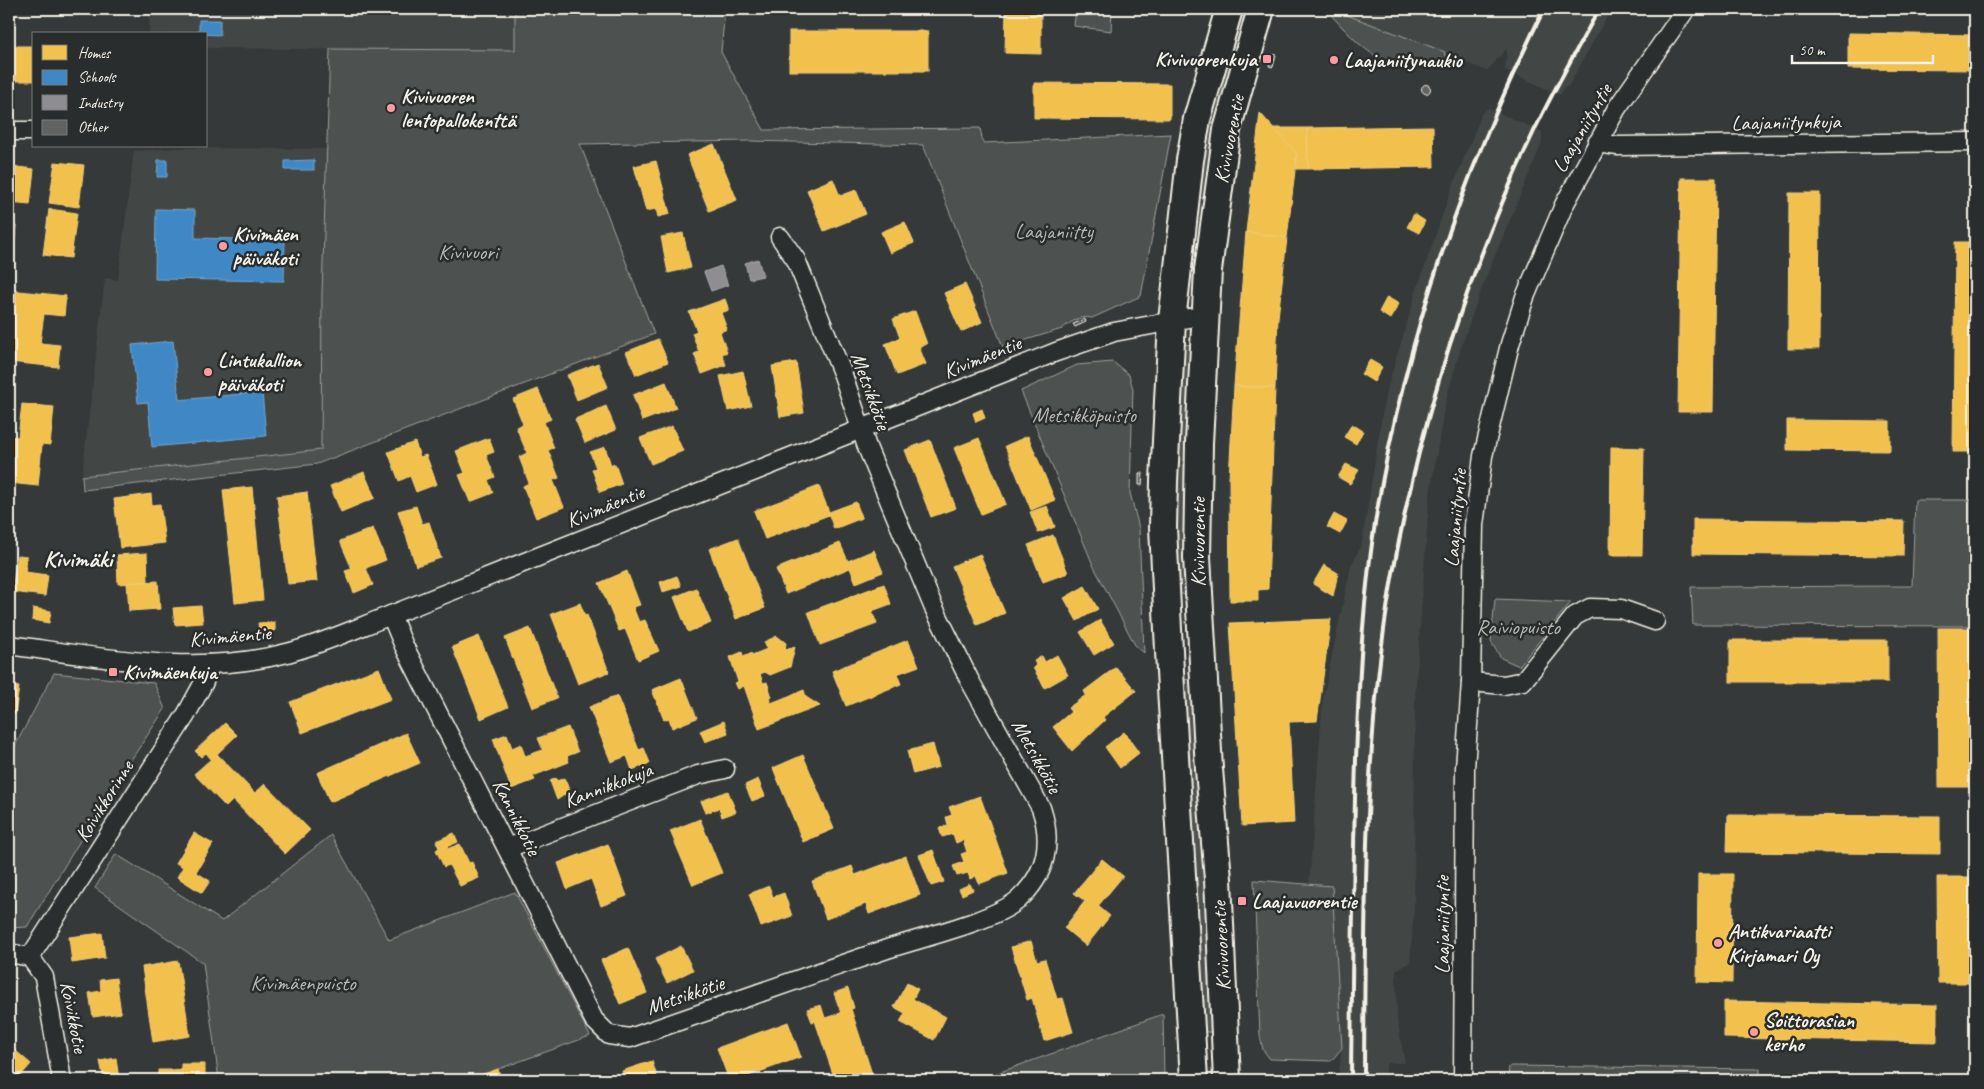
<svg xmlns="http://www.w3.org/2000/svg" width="1984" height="1089" font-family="Caveat,sans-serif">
<rect width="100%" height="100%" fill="#363939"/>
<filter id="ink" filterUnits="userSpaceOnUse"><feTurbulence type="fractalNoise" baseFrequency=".02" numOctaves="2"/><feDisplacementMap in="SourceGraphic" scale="10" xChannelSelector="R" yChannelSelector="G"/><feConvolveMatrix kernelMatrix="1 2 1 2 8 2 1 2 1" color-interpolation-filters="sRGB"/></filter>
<g filter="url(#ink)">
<g fill="#434645">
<path d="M 150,9 L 515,9 L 515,51 L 206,48 L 206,34 L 149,34 Z"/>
<path d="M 1323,9 L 1611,9 L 1568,87 L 1565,86 L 1560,95 L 1505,70 L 1507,48 L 1487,71 Z"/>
<path d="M 1488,108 L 1542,132 L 1542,143 L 1484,282 L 1462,344 L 1445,403 L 1429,500 L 1415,698 L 1414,911 L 1410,962 L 1396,970 L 1397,1019 L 1405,1063 L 1387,1063 L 1384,1080 L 1338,1080 L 1342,1048 L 1309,885 L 1323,698 L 1351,566 L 1362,543 L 1385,396 L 1418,286 L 1449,196 L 1482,113 Z"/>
<path d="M 176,148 L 328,149 L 322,295 L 321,450 L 82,476 L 105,278 L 118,280 L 134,151 Z"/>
</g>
<g fill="#4e514f" stroke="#a1a19c">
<path d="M 515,9 L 725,9 L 721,52 L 764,130 L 980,128 L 983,143 L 1171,134 L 1141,296 L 1092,318 C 1081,315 1070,322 1062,329 L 1003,347 L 923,145 L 749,141 L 580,144 L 654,334 L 317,464 L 83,490 L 82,476 L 321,450 L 322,295 L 330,49 L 515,50 Z"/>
<path d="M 1076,9 L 1112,9 L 1111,31 L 1074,26 Z"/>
<path d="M 1240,9 L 1252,9 L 1206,197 L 1200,198 L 1197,195 C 1203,131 1221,70 1240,9 Z"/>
<path d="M 1323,9 L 1331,9 L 1445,52 L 1444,54 L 1447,56 L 1444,63 C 1384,69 1371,59 1332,16 L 1333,13 Z"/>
<path d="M 1185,344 L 1193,346 L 1187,594 L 1183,595 L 1178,590 L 1174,527 L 1183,347 Z"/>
<path d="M 1113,362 L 1129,375 L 1133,389 L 1130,493 L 1139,528 L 1144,653 L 1135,645 L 1093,565 L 1021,391 L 1077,365 Z"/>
<path d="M 1915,500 L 1975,500 L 1975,626 L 1693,625 L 1691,587 L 1912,586 Z"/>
<path d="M 1495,599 L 1571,602 L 1519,666 L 1501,658 L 1491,642 Z"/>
<path d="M 54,673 L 154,683 L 165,709 L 115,784 L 27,927 L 9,928 L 9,757 Z"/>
<path d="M 1193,679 L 1215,1032 L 1201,1032 L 1181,680 Z"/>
<path d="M 331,835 L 389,940 L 515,892 L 590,1036 L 468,1080 L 219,1080 L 203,963 L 95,888 L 116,854 L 222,921 Z"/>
<path d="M 1254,880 L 1332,886 L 1342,1048 L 1331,1061 L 1270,1059 L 1263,1050 L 1260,1036 Z"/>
<path d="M 1163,1014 L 1164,1080 L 978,1080 Z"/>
<path d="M 1511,1066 L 1760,1069 L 1760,1074 L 1745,1075 L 1734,1080 L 1508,1078 L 1509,1067 Z"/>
</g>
<g fill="#f2c14e" stroke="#f3cf7c">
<path d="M 1006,9 L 1041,9 L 1041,54 L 1005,53 Z"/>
<rect x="789" y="31" width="139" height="40"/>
<path d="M 1848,33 L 1975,35 L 1975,70 L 1848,69 Z"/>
<rect x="9" y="46" width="25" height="35"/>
<path d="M 1034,83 L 1170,84 L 1170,119 L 1034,118 Z"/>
<path d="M 1260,113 L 1297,154 L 1287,238 L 1246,232 Z"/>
<path d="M 1433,126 L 1434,167 L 1308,169 L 1307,128 Z"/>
<path d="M 1274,128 L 1307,128 L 1308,169 L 1296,169 L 1297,154 Z"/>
<path d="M 714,144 L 737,200 L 709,211 L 687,155 Z"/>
<path d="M 656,161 L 670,214 L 658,217 L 656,209 L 646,211 L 634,166 Z"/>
<path d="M 55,162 L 84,165 L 79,207 L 49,203 Z"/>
<path d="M 9,166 L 34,169 L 30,205 L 9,203 Z"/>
<path d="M 1681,178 L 1716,178 L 1713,412 L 1678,412 Z"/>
<path d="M 833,179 L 840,196 L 856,190 L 866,214 L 824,231 L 807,190 Z"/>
<path d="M 1789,193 L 1820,193 L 1819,349 L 1788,349 Z"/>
<path d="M 49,209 L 77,213 L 71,258 L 43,255 Z"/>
<path d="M 1414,214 L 1425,221 L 1419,233 L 1407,227 Z"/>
<path d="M 905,222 L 914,243 L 890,253 L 881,232 Z"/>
<path d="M 9,225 L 16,226 L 13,259 L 9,258 Z"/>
<path d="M 1246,232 L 1287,238 L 1278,318 L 1275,388 L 1234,386 Z"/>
<path d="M 683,233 L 691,268 L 668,273 L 661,237 Z"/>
<path d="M 1955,242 L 1975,242 L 1975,452 L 1953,452 Z"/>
<path d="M 965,284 L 982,322 L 961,332 L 944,293 Z"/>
<path d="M 10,290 L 66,296 L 64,316 L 44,314 L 40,343 L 60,345 L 58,367 L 9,362 Z"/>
<path d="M 1387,297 L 1399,304 L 1390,319 L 1379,312 Z"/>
<path d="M 725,299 L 729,310 L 721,313 L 727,329 L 720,332 L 727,352 L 722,354 L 726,365 L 702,374 L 694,354 L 699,352 L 692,333 L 697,331 L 689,312 Z"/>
<path d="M 915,311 L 927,344 L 919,347 L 926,364 L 897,375 L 885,344 L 900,338 L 893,319 Z"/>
<path d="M 658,339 L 668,362 L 636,375 L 626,352 Z"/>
<path d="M 1370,360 L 1382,367 L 1374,382 L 1361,374 Z"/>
<path d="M 796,362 L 804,413 L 780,417 L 772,366 Z"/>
<path d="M 598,363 L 608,387 L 577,400 L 567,375 Z"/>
<path d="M 743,371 L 751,406 L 728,411 L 720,376 Z"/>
<path d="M 666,382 L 676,408 L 642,421 L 633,395 Z"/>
<path d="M 1234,386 L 1275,388 L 1268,589 L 1258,590 L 1258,601 L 1230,601 L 1229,479 Z"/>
<path d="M 538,389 L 551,419 L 544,422 L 554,448 L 548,450 L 559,478 L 553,480 L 564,507 L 536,518 L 523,486 L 529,483 L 519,457 L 527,453 L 516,427 L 523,424 L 513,399 Z"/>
<path d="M 22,404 L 54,407 L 50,445 L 42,444 L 38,486 L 9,483 L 9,436 L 18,437 Z"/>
<path d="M 606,406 L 616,430 L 585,443 L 575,419 Z"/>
<path d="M 982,409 L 985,418 L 976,422 L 973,413 Z"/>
<path d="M 1787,420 L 1890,421 L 1890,451 L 1787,450 Z"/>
<path d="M 1352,424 L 1363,431 L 1356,444 L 1344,437 Z"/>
<path d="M 672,426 L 683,451 L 651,464 L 640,438 Z"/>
<path d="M 1028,436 L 1055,500 L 1031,510 L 1005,446 Z"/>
<path d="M 489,438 L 494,452 L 486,455 L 495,477 L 488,480 L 493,493 L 470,502 L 459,475 L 465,473 L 456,451 Z"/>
<path d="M 979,438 L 1006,504 L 981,514 L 954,448 Z"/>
<path d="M 930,440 L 956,508 L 931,517 L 905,450 Z"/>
<path d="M 415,442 L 420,457 L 426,455 L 437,484 L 416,492 L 410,476 L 399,481 L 388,452 Z"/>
<path d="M 605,447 L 611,465 L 615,464 L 622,484 L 600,492 L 592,469 L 596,468 L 590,452 Z"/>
<path d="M 1611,447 L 1644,448 L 1642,555 L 1610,555 Z"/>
<path d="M 1346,464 L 1359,470 L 1350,484 L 1338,477 Z"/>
<path d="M 364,472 L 375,498 L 341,512 L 330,486 Z"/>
<path d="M 819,486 L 829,512 L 856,502 L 862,518 L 834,529 L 829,515 L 765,539 L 754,511 Z"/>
<path d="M 252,487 L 263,600 L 235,603 L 223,490 Z"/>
<path d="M 307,492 L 317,581 L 288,584 L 277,496 Z"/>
<path d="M 151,494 L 152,505 L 160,504 L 165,543 L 120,548 L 114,499 Z"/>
<path d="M 416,506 L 422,524 L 429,522 L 441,558 L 416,566 L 398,511 Z"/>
<path d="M 1047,506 L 1055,527 L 1038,533 L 1030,512 Z"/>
<path d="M 1334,514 L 1347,521 L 1340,534 L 1327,527 Z"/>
<path d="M 1693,519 L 1904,521 L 1903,556 L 1693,554 Z"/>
<path d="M 373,528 L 386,560 L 366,568 L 373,585 L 354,593 L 345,571 L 352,569 L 340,541 Z"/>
<path d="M 1053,535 L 1068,573 L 1043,582 L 1028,545 Z"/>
<path d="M 738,538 L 765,608 L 736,619 L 709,549 Z"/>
<path d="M 840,543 L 848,561 L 874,550 L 883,572 L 856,583 L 850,568 L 786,594 L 776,569 Z"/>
<path d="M 147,553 L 148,582 L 118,584 L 117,555 Z"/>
<path d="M 980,554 L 1005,613 L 977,625 L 952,566 Z"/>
<path d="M 17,555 L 27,556 L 25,572 L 48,575 L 45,596 L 12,592 Z"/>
<path d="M 1324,565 L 1338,573 L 1333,596 L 1313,584 Z"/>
<path d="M 627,571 L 640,605 L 633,607 L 639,622 L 645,620 L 659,651 L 638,660 L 625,629 L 619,631 L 599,583 Z"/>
<path d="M 677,576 L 681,586 L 663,592 L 660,582 Z"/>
<path d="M 158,581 L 160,609 L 129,611 L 127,583 Z"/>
<path d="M 884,584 L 891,604 L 872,611 L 877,624 L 820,645 L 808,612 Z"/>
<path d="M 1085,586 L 1098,609 L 1077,621 L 1064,598 Z"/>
<path d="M 696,588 L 711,623 L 688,632 L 674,597 Z"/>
<path d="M 580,603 L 585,616 L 587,615 L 609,672 L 578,684 L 551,614 Z"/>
<path d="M 201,606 L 203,623 L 175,625 L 173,608 Z"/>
<path d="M 33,608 L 51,611 L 49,623 L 32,620 Z"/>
<path d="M 1331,619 L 1317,721 L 1289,722 L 1294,823 L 1242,826 L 1230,623 Z"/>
<path d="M 1100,620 L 1114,643 L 1094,655 L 1080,632 Z"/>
<path d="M 275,622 L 275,631 L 259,632 L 258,623 Z"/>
<path d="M 530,628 L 557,698 L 532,708 L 505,638 Z"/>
<path d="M 1938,628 L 1972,628 L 1973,787 L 1939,787 Z"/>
<path d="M 479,636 L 508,707 L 481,719 L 452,647 Z"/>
<path d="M 777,636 L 786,643 L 785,650 L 795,647 L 790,667 L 770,675 L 765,672 L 760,674 L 763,683 L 767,682 L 772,697 L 769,698 L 771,703 L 804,690 L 806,697 L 820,706 L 759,729 L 744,686 L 738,689 L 735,683 L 738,682 L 730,657 L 742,652 L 743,656 L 751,653 L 752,655 L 767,649 L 764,642 Z"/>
<path d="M 908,640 L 919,666 L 897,674 L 901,684 L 846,706 L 832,671 Z"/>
<rect x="1730" y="640" width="158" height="42"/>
<path d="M 1057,655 L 1068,675 L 1045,688 L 1033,668 L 1036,665 L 1034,661 L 1042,656 L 1045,662 Z"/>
<path d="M 1116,667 L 1136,691 L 1103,717 L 1105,720 L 1072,751 L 1053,727 L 1071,712 L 1068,708 L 1086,695 L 1084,691 Z"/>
<path d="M 379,668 L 391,699 L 302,733 L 290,702 Z"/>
<path d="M 681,678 L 697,718 L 672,728 L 669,718 L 664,720 L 652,690 Z"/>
<path d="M 9,685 L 19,687 L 15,714 L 9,713 Z"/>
<path d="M 617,696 L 639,750 L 644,748 L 650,763 L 632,770 L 627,756 L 611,762 L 589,707 Z"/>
<path d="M 724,721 L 728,733 L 705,742 L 700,731 Z"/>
<path d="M 225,723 L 237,735 L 217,754 L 255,793 L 265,784 L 310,830 L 285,854 L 233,800 L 226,807 L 194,774 L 211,759 L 206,753 L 201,757 L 195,751 Z"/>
<path d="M 568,727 L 578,752 L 567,756 L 569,762 L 533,776 L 535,780 L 511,789 L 493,739 L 507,734 L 512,748 L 521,744 L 525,756 L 543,750 L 538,738 Z"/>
<path d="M 1124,732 L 1139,753 L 1120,768 L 1105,747 Z"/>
<path d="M 406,733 L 420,763 L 330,802 L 317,773 Z"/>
<path d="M 933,744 L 939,767 L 913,774 L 907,751 Z"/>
<path d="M 803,755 L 834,829 L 803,842 L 773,768 Z"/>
<path d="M 556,778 L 557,781 L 564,778 L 570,791 L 557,800 L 550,781 Z"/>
<path d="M 758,779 L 765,796 L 752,801 L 745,785 Z"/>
<path d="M 728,791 L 736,812 L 722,817 L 719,808 L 706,813 L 701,801 Z"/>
<path d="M 980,796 L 1008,873 L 979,884 L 976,876 L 970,879 L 968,873 L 957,876 L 953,866 L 964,862 L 961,854 L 967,852 L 963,840 L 956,843 L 953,834 L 942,837 L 939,828 L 948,825 L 946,817 L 952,815 L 949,807 Z"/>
<path d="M 1728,815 L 1940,816 L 1940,854 L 1727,852 Z"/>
<path d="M 700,819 L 722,873 L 693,885 L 670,831 Z"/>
<path d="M 194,833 L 213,844 L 196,872 L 210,881 L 202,893 L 177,877 L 183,867 L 176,863 Z"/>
<path d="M 454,833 L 458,842 L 446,847 L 447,849 L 460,844 L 469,863 L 472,862 L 479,878 L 460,886 L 449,865 L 444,867 L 436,850 L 439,848 L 436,841 Z"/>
<path d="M 608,844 L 627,896 L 601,906 L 591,879 L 567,889 L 558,863 Z"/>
<path d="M 933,850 L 944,882 L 931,886 L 919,855 Z"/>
<path d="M 906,856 L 920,895 L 869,914 L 866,904 L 826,919 L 812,881 L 852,866 L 855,875 Z"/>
<path d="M 1102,859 L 1123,876 L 1098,906 L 1110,916 L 1086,946 L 1064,928 L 1085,901 L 1074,893 Z"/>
<path d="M 1698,874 L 1733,874 L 1732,983 L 1697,982 Z"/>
<path d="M 1937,877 L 1969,877 L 1970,983 L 1938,983 Z"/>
<path d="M 970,884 L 973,890 L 962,895 L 959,889 Z"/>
<path d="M 769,886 L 773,897 L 784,893 L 792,916 L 761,927 L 749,894 Z"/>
<path d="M 102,933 L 105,958 L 72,963 L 69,937 Z"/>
<path d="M 1031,941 L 1037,961 L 1045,959 L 1057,999 L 1063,998 L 1073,1032 L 1044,1041 L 1032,998 L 1027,1000 L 1011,947 Z"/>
<path d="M 681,946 L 693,970 L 667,983 L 655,959 Z"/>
<path d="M 628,948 L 647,993 L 620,1004 L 601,960 Z"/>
<path d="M 178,961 L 190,1036 L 153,1042 L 142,967 Z"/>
<path d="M 116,978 L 121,1013 L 93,1017 L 89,993 L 101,991 L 100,980 Z"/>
<path d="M 907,983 L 918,989 L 913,999 L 946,1017 L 934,1040 L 900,1022 L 905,1013 L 894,1007 Z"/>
<path d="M 848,988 L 854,1008 L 851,1009 L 874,1080 L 835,1080 L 815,1021 L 812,1022 L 807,1009 L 821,1005 L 825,1018 L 841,1013 L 834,993 Z"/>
<path d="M 1724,1001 L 1937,1005 L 1937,1042 L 1724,1038 Z"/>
<path d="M 788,1022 L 801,1057 L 737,1080 L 729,1080 L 717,1048 Z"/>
<path d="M 9,1045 L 31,1064 L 17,1080 L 9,1080 Z"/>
<path d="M 116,1058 L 119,1080 L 104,1080 L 100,1061 Z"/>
<path d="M 652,1061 L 658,1080 L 625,1080 L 622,1071 Z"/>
<path d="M 181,1064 L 205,1064 L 205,1080 L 158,1080 L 158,1070 L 181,1070 Z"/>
<path d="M 498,1069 L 502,1080 L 479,1080 L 478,1076 Z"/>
</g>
<g fill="#3f88c5" stroke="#75a8d0">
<path d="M 199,20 L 220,20 L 220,35 L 199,34 Z"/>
<path d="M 158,160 L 167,160 L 167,177 L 157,177 Z"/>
<path d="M 314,160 L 314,170 L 285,170 L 285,161 Z"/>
<path d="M 156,209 L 195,210 L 195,238 L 285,240 L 284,281 L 155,279 Z"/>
<path d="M 173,341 L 179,400 L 262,392 L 266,436 L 152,447 L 148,402 L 138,403 L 132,345 Z"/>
</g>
<g fill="#8d8d92" stroke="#acabac">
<path d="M 758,259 L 763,276 L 749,279 L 745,263 Z"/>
<path d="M 721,266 L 728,285 L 711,291 L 704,272 Z"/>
</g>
<g fill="#616362" stroke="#f4f1e8">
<path d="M 1272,54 L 1276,55 L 1273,67 L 1269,66 Z"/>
<circle cx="1426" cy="89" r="4.5"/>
<path d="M 1085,319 L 1086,322 L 1075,327 L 1073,324 Z"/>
<path d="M 1139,473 L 1143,473 L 1142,485 L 1139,485 Z"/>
</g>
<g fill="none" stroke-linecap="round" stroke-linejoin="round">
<defs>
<g id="street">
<path d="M 9,131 L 34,131"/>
<path d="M 1597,143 L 1618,146 L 1975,142"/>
<path d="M 391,615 L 404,646 L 594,1020 L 609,1035 L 630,1038 C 715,1008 801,978 887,949 C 920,938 993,921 1018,900 C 1046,875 1053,843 1041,808 L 970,681 L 933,606 L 867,447 L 843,375 L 796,260 L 780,237"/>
<path d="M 9,645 C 99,657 197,677 287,653 C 322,644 357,628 391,615 L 1056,352 L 1114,332 L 1205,315"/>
<path d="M 1471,682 L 1504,685 L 1523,681 L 1575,616 L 1590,608 L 1621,609 L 1655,621"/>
<path d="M 508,848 L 698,775 L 725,769"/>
<path d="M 9,953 L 30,957 L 44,977 L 62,1080"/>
<path d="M 30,957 L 186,715 L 204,682 L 210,664"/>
<path d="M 1463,1080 L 1465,768 L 1471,682 L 1474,525 L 1483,456 L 1510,344 L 1525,297 L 1564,205 L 1617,108 L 1686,9"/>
</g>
<g id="secondary">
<path d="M 1194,1080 L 1170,671 L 1163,527 L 1164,481 L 1172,321 L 1190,160 L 1197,119 L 1229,9"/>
<path d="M 1227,1080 L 1218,879 L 1209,769 L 1197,557 L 1199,443 L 1208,270 L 1227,130 L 1261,9"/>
</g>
</defs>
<use href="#street" stroke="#f4f1e8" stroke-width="21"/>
<use href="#secondary" stroke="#f4f1e8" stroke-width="30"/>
<use href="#street" stroke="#2a2d2e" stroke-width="18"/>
<use href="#secondary" stroke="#2a2d2e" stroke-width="26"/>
<g stroke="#f4f1e8" stroke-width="4">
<path d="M 1351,1080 C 1352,973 1353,866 1356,759 C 1359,677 1363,593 1377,511 C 1407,332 1464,171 1544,9"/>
<path d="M 1364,1080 C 1365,913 1363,743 1392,578 C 1420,422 1468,270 1536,127 C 1555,87 1578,48 1599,9"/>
</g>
</g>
</g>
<g fill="#ff9aa2" stroke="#2a2d2e" stroke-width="2">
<rect x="1262" y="54" width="10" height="10" rx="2.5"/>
<circle cx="1334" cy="60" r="5"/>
<circle cx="391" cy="108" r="5"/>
<circle cx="223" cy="246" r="5"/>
<circle cx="208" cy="372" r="5"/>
<rect x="108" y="667" width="10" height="10" rx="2.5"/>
<rect x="1237" y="896" width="10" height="10" rx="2.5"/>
<circle cx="1718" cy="943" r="5"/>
<circle cx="1754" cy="1032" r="5"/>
</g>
<g text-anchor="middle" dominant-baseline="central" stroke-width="5" stroke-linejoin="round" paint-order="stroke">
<g font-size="21" font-weight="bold" fill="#f4f1e8" stroke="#2a2d2e" text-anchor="start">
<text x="1257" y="59" text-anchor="end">Kivivuorenkuja</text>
<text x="1344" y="60">Laajaniitynaukio</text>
<text x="401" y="96">Kivivuoren<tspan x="401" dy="24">lentopallokenttä</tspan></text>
<text x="233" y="234">Kivimäen<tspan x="233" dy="24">päiväkoti</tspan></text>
<text x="218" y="360">Lintukallion<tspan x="218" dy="24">päiväkoti</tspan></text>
<text x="123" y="672">Kivimäenkuja</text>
<text x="1252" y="901">Laajavuorentie</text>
<text x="1728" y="931">Antikvariaatti<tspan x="1728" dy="24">Kirjamari Oy</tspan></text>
<text x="1764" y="1020">Soittorasian<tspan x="1764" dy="24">kerho</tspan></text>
</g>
<g font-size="21" fill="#f4f1e8" stroke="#2a2d2e">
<text transform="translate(1786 122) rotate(-1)">Laajaniitynkuja</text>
<text transform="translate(1582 128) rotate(-60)">Laajaniityntie</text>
<text transform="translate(1229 139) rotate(-79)">Kivivuorentie</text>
<text transform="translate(982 357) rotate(-22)">Kivimäentie</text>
<text transform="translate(871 391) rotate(70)">Metsikkötie</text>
<text transform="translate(605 506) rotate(-22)">Kivimäentie</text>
<text transform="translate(1455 518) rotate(-85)">Laajaniityntie</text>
<text transform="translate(1198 542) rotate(-90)">Kivivuorentie</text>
<text transform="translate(230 636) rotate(-5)">Kivimäentie</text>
<text transform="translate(1037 756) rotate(61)">Metsikkötie</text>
<text transform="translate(608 785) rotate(-21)">Kannikkokuja</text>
<text transform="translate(104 801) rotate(-58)">Koivikkorinne</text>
<text transform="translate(517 817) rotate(63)">Kannikkotie</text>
<text transform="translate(1442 925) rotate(-90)">Laajaniityntie</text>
<text transform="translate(1221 946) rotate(-93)">Kivivuorentie</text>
<text transform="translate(685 995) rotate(-19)">Metsikkötie</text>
<text transform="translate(74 1017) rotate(79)">Koivikkotie</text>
</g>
<g font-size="21" fill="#bab9b2" stroke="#2a2d2e">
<text x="1054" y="231">Laajaniitty</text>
<text x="468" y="252">Kivivuori</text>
<text x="1084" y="415">Metsikköpuisto</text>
<text x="1518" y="627">Raiviopuisto</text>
<text x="303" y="983">Kivimäenpuisto</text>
</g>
<g font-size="24" font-weight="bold" fill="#f4f1e8" stroke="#2a2d2e">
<text x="78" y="559">Kivimäki</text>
</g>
</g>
<rect width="1984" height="1089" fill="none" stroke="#2a2d2e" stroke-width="30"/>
<rect x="15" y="15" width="1954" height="1059" fill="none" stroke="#f4f1e8" stroke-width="2" filter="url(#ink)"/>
<rect x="32" y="32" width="175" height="115" fill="#2a2d2e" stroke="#7b7b78"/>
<rect x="42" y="45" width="25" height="15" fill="#f2c14e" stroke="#7b7b78"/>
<text x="78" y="58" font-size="15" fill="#f4f1e8">Homes</text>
<rect x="42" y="70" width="25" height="15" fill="#3f88c5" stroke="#7b7b78"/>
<text x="78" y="82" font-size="15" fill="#f4f1e8">Schools</text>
<rect x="42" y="95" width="25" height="15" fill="#8d8d92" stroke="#7b7b78"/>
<text x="78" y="108" font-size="15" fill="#f4f1e8">Industry</text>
<rect x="42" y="120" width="25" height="15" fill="#616362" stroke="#7b7b78"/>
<text x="78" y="132" font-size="15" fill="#f4f1e8">Other</text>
<path d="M1792 55v8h141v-8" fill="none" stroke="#f4f1e8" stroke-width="2.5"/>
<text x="1799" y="55" font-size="15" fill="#f4f1e8" stroke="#2a2d2e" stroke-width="4" paint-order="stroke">50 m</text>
</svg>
